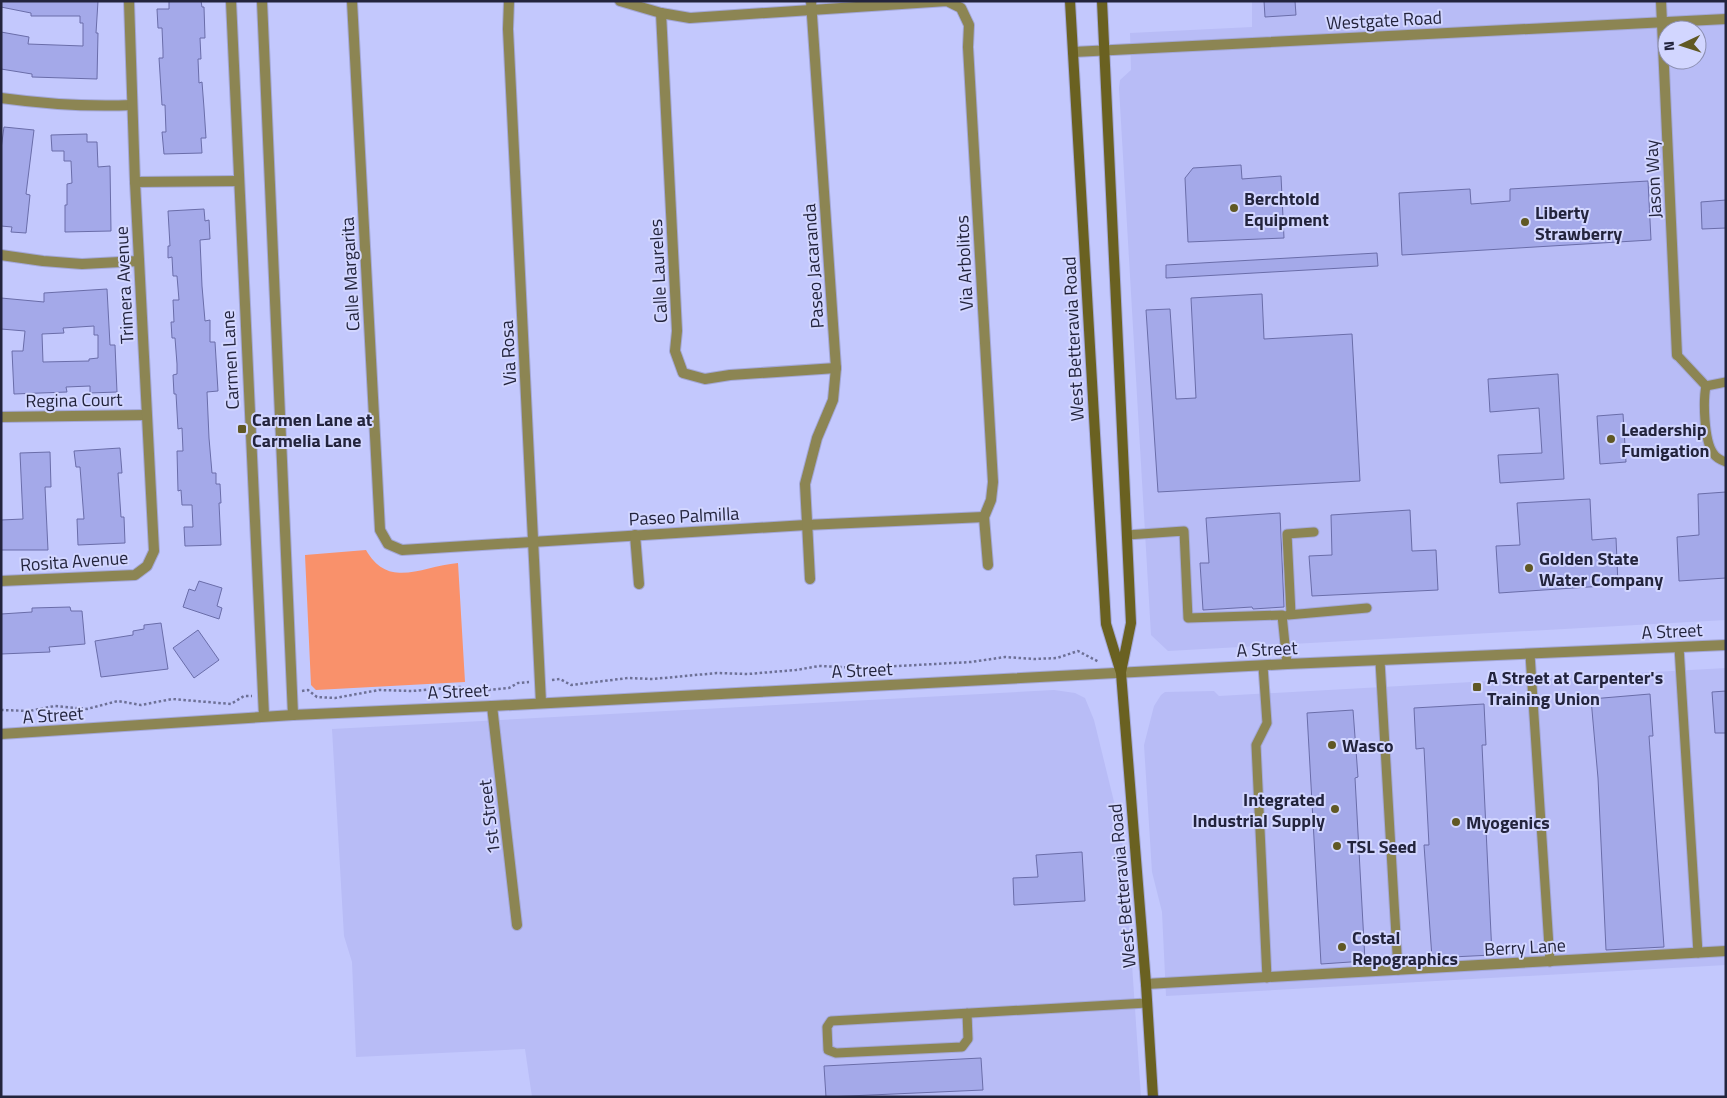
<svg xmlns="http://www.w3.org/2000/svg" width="1727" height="1098" font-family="'Titillium Web',sans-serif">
<rect width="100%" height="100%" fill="#c3c8fd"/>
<g fill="#b8bcf6" fill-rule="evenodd">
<path d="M 1252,1 L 1726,1 L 1726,620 L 1168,651 L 1151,635 L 1119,88 L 1120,80 L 1131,70 L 1130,33 L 1252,27 ZM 1667,30 L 1697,30 L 1697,60 L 1667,60 Z"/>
<path d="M 1726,668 L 1726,965 L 1166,996 L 1162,912 L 1152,872 L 1144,745 L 1154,706 L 1161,695 L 1165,692 L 1214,691 L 1219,696 Z"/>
<path d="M 1054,690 L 1075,693 L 1085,698 L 1094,720 L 1119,822 L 1125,861 L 1141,1097 L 532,1097 L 525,1049 L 356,1057 L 352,962 L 344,936 L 332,729 Z"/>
</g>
<path fill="#f9916b" d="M 366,550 C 389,590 422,566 458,563 L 465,682 L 316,690 L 311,685 L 305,555 Z"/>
<g fill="#a4a9e9" stroke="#6a6da9" fill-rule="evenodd">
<path d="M 1,1 L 98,1 L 96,33 L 98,33 L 97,79 L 32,77 L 32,74 L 1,69 L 1,32 L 29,37 L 28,44 L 83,46 L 83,23 L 80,23 L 80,16 L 31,16 L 31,13 L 1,7 Z"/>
<path d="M 169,1 L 201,1 L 202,7 L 204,7 L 205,38 L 200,38 L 201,59 L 198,59 L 199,83 L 202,82 L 204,108 L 206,138 L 201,138 L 202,153 L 164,154 L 162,132 L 166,132 L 165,105 L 162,105 L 159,58 L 163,58 L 163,51 L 162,28 L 158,28 L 157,9 L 169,9 Z"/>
<path d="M 1264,1 L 1295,1 L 1296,15 L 1265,17 Z"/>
<path d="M 4,127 L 34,130 L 26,194 L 30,195 L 26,233 L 11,232 L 12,227 L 1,226 L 1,149 Z"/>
<path d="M 87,134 L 87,142 L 97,142 L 98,167 L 110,166 L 111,231 L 65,232 L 65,205 L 67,205 L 67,184 L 72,183 L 71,161 L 64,161 L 64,151 L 52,151 L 51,135 Z"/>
<path d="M 1241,165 L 1242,179 L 1281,176 L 1284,238 L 1188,242 L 1185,178 L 1193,168 Z"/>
<path d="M 1648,181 L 1651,240 L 1402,255 L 1399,193 L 1470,189 L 1471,204 L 1510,201 L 1510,189 Z"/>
<path d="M 1726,200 L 1726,228 L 1702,229 L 1701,202 Z"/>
<path d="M 204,209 L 205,221 L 209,220 L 210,239 L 200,240 L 202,286 L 205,321 L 210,320 L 210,342 L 215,342 L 218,391 L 207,392 L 209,438 L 212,473 L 216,473 L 216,484 L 220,484 L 221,503 L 219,503 L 221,545 L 185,546 L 184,527 L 193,527 L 192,505 L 182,505 L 181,490 L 178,491 L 177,451 L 183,451 L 182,428 L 178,429 L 176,394 L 174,394 L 173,375 L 177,374 L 177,364 L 175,338 L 172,338 L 171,322 L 174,322 L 173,300 L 179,300 L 177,276 L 173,276 L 172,257 L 168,258 L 168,246 L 170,246 L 168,211 Z"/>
<path d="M 1377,253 L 1378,266 L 1166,278 L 1166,265 Z"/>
<path d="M 107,289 L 110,345 L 115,345 L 117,392 L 90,393 L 90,386 L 66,387 L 67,392 L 14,394 L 12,351 L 23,351 L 25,331 L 1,329 L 1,298 L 44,302 L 44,293 ZM 94,326 L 94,335 L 98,335 L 98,358 L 89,359 L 89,361 L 43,362 L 42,334 L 64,333 L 63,328 Z"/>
<path d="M 1262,294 L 1264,339 L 1352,334 L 1360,481 L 1158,492 L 1146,310 L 1170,309 L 1176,399 L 1196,398 L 1191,298 Z"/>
<path d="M 1558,374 L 1564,479 L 1500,483 L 1498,455 L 1542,453 L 1539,408 L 1490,412 L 1488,379 Z"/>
<path d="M 1623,414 L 1626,462 L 1600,464 L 1597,416 Z"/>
<path d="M 120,448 L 122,473 L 118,473 L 121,517 L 124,517 L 125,543 L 78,545 L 77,519 L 84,519 L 80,467 L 76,467 L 74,451 Z"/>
<path d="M 50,452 L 51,487 L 45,487 L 48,550 L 1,550 L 1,520 L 23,519 L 20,453 Z"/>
<path d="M 1726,492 L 1726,578 L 1679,581 L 1677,537 L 1699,535 L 1698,494 Z"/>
<path d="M 1590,499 L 1592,540 L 1616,538 L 1618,585 L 1499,593 L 1496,546 L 1520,545 L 1517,503 Z"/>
<path d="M 1410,510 L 1412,551 L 1436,550 L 1438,590 L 1312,596 L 1309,556 L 1332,555 L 1331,515 Z"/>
<path d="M 1280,513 L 1284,607 L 1253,609 L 1252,607 L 1203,610 L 1200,563 L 1209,563 L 1206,518 Z"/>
<path d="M 199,581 L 222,588 L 217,606 L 222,608 L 219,619 L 183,607 L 189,589 L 195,591 Z"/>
<path d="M 70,607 L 71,611 L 82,611 L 85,644 L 49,647 L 50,652 L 1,654 L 1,614 L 32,612 L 32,608 Z"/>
<path d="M 161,623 L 168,669 L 101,677 L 95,641 L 133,635 L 133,631 L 144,629 L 144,625 Z"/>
<path d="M 198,630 L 219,660 L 194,678 L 173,648 Z"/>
<path d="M 1726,691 L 1726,733 L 1715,733 L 1712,692 Z"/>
<path d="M 1650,694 L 1653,736 L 1649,736 L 1664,947 L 1606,950 L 1598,778 L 1591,699 Z"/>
<path d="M 1484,704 L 1486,745 L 1482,745 L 1492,955 L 1432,958 L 1424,845 L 1429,845 L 1424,748 L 1416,749 L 1414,708 Z"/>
<path d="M 1353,710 L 1358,777 L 1355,778 L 1365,961 L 1321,964 L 1307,713 Z"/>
<path d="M 1082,852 L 1085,901 L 1014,905 L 1013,878 L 1038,877 L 1036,855 Z"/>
<path d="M 981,1058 L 983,1090 L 826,1097 L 824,1066 Z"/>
</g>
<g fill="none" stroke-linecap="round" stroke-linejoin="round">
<defs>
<g id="lane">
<path d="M 1677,355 L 1706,386"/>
<path d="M 1706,386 C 1703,401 1704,440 1713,453 C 1716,458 1720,460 1726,462"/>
<path d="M 1706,386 L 1726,382"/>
<path d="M 1127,535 L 1184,531 L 1188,618 L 1282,615 L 1287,664"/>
<path d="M 1291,614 L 1287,534 L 1314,532"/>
<path d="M 1288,615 L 1367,608"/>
<path d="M 1679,647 L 1698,953"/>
<path d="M 1530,654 L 1550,962"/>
<path d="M 1380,661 L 1398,970"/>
<path d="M 1263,666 L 1267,723 L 1256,745 L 1267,978"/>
<path d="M 967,1013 L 968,1039 L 962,1047 L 836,1053 L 828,1050 L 827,1027 L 831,1021 L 1147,1003"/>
</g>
<g id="street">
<path d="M 231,1 L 264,716"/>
<path d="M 262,1 L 293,715"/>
<path d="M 352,1 L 380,530 L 388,544 L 402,550 L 806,525 L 984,517"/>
<path d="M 509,1 L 508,29 L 541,703"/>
<path d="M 620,1 L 661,13 L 690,18 L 947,1 L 961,8 L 969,25 L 968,47 L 993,482 L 991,500 L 984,517 L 988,565"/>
<path d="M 1661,1 L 1677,355"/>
<path d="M 661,13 L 677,331 L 675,351 L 683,373 L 705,379 L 730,375 L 836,368"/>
<path d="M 1073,52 L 1726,19"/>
<path d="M 1,98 C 45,104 88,107 132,105"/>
<path d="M 135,182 L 238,181"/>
<path d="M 1,255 L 43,261 L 82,264 L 139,261"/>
<path d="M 1,417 L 146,415"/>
<path d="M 635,535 L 639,584"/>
<path d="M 810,579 L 805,484 L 817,438 L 833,400 L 836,368 L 811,1"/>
<path d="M 1,581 L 135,575 L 147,566 L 154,551 L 135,182 L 129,1"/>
<path d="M 492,706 L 517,925"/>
<path d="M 1,734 L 293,715 L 492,706 L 1287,664 L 1726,645"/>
<path d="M 1146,984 L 1726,951"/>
</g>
<g id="secondary">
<path d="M 1070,1 L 1106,624 L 1121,673 L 1146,984 L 1153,1097"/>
<path d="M 1102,1 L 1131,623 L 1121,672"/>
</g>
</defs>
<use href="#lane" stroke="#a3a7d7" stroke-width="11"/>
<use href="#street" stroke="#a3a7d7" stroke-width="12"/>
<use href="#secondary" stroke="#a3a7d7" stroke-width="12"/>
<g stroke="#6d7096" stroke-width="2.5" stroke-dasharray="2.5 2.5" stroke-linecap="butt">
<path d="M 552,680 L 560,679 L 571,685 L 628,678 L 653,679 L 717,673 L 748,674 L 796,670 L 819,666 L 862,668 L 971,662 L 1005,657 L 1035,659 L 1057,658 L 1078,651 L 1099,662"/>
<path d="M 302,691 L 308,690 L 317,697 L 335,698 L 379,690 L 412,691 L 460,687 L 476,690 L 488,690 L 509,688 L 518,683 L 529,682"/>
<path d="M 1,710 L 29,711 L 55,706 L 87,709 L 118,701 L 141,705 L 172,699 L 231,704 L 244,696 L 252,696"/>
</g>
<use href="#lane" stroke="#8c8553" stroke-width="9"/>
<use href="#street" stroke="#8c8553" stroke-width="10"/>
<use href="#secondary" stroke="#6a6121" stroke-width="10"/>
</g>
<g fill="#605824" stroke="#d2d6ff" stroke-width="2">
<circle cx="1234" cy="208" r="5"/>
<circle cx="1525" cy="222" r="5"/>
<rect x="237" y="424" width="10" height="10" rx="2.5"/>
<circle cx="1611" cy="439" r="5"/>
<circle cx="1529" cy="568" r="5"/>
<rect x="1472" y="682" width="10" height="10" rx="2.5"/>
<circle cx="1332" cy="745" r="5"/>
<circle cx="1335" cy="809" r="5"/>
<circle cx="1456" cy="822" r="5"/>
<circle cx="1337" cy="846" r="5"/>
<circle cx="1342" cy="947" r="5"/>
</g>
<g text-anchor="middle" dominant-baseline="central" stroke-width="4" stroke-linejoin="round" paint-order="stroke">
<g font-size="18" fill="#23243d" stroke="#d2d6ff">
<text transform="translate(1384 20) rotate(-3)">Westgate Road</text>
<text transform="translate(1653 179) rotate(-93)">Jason Way</text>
<text transform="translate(964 263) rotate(-93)">Via Arbolitos</text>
<text transform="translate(813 266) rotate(-94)">Paseo Jacaranda</text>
<text transform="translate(658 271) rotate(-93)">Calle Laureles</text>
<text transform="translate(350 274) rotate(-93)">Calle Margarita</text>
<text transform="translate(124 285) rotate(-93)">Trimera Avenue</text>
<text transform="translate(1073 339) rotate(-93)">West Betteravia Road</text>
<text transform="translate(508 353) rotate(-93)">Via Rosa</text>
<text transform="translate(230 360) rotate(-93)">Carmen Lane</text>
<text transform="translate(74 400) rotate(-1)">Regina Court</text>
<text transform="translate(684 516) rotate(-3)">Paseo Palmilla</text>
<text transform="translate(74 561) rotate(-4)">Rosita Avenue</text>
<text transform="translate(1672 631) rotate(-3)">A Street</text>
<text transform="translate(1267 649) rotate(-3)">A Street</text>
<text transform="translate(862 670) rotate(-3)">A Street</text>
<text transform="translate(458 691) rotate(-3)">A Street</text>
<text transform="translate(53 715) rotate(-4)">A Street</text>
<text transform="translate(489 817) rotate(-97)">1st Street</text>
<text transform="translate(1122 886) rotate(-95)">West Betteravia Road</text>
<text transform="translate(1525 947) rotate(-3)">Berry Lane</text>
</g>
<g font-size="18" font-weight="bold" fill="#23243d" stroke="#d2d6ff" text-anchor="start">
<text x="1244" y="198">Berchtold<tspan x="1244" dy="21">Equipment</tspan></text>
<text x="1535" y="212">Liberty<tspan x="1535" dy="21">Strawberry</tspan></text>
<text x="252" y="419">Carmen Lane at<tspan x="252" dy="21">Carmelia Lane</tspan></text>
<text x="1621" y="429">Leadership<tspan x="1621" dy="21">Fumigation</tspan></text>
<text x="1539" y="558">Golden State<tspan x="1539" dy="21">Water Company</tspan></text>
<text x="1487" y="677">A Street at Carpenter's<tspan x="1487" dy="21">Training Union</tspan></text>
<text x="1342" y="745">Wasco</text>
<text x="1325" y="799" text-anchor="end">Integrated<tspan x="1325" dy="21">Industrial Supply</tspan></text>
<text x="1466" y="822">Myogenics</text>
<text x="1347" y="846">TSL Seed</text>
<text x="1352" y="937">Costal<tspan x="1352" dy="21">Repographics</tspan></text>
</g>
</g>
<rect width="1727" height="1098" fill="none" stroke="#23243d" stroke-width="5"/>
<g transform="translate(1682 45) rotate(266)"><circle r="24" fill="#d2d6ff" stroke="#8c8fb1"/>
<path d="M0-4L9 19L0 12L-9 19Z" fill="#605824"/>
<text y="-8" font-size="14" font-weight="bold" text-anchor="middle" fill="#23243d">N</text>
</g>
</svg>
